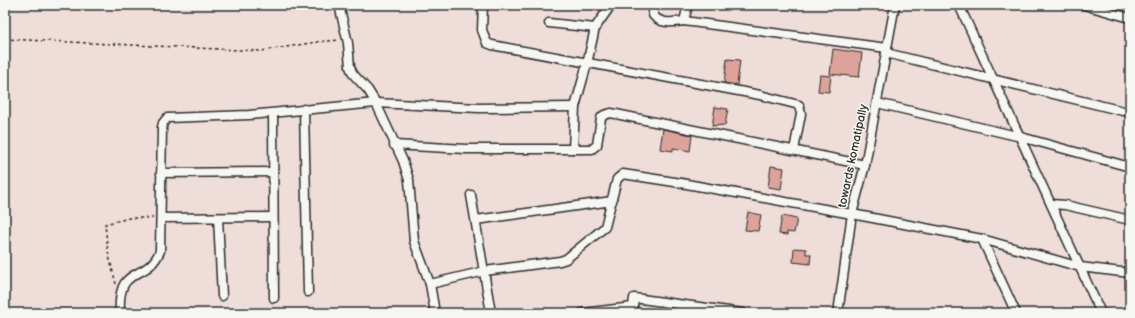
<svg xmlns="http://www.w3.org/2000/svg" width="1135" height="318" font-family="'Balsamiq Sans',sans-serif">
<rect width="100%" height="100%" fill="#eeddd8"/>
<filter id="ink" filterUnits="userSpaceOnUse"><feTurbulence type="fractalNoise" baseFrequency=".025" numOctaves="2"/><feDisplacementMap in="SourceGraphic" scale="8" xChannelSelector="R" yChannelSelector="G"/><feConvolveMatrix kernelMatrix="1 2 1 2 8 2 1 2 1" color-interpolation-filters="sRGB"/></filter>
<g filter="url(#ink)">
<g fill="#dda39a" stroke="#2b2b2b">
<path d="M 833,49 L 862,53 L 859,77 L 830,74 Z"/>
<path d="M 727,59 L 740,60 L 737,85 L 724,83 Z"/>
<path d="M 820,75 L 831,76 L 829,92 L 818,91 Z"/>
<path d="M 715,107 L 728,109 L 725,125 L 712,126 Z"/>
<path d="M 663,129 L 692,135 L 690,151 L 673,148 L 673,151 L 660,149 Z"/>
<path d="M 771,166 L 784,168 L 781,189 L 768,187 Z"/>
<path d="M 748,212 L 761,215 L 758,231 L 745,230 Z"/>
<path d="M 782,216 L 797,219 L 794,233 L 787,232 L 787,235 L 779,234 Z"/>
<path d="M 794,248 L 806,249 L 806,254 L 811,254 L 810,264 L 793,262 Z"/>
</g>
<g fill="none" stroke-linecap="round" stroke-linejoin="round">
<defs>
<g id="minor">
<path d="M 339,5 L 348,43 L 350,67 L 353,74 L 368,90 L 376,103 L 403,161 L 409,180 L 414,241 L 430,284 L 435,313"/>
<path d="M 483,5 L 482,30 L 487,43 L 492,45 L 760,95 L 799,105 L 801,114 L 794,150"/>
<path d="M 653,5 L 653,15 C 661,25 673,22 684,21 L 688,5"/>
<path d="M 959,5 L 1101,313"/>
<path d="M 1084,5 L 1130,18"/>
<path d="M 684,21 L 887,48"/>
<path d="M 549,23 L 595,28 L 611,5"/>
<path d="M 886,53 L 1123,111 L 1130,111"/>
<path d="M 877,103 L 1021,137 L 1130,167"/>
<path d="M 304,109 L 308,292"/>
<path d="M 273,114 L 274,298"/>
<path d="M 394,145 L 466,149 L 592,149 L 597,145 L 601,118 L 604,115 L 611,113 L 865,165"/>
<path d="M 573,149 L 575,107 L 587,64 L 595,28"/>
<path d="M 161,173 L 273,172"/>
<path d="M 471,195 L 491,313"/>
<path d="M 1051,204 L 1065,205 L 1130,220"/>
<path d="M 161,218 L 273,217"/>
<path d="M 218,218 L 222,296"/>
<path d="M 476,220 L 612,201"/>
<path d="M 982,239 L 1016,313"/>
<path d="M 430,284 L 485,271 L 560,261 L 566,259 L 605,227 L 617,179 L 623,174 L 681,183 L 852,214 L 982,239 L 1080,267 L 1130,273"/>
<path d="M 120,313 C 117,262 146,284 160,251 L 162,127 L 163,123 L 167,118 L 249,115 L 376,103 L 479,108 L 575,107"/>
<path d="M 582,313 L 633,307"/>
<path d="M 632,313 L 634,298 L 743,313"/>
<path d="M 838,313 L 852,214 L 865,165 L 895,5"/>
</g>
</defs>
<use href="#minor" stroke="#2b2b2b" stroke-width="11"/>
<g stroke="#2b2b2b" stroke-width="1.5" stroke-dasharray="3 3" stroke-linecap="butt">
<path d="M 5,39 L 261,51 L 317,42 L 339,40"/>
<path d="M 116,284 L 108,252 L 105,224 L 129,218 L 153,218"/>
</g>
<use href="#minor" stroke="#f6f6f2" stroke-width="8"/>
</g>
</g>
<g text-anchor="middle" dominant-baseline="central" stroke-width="3" stroke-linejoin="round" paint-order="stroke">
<g font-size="12" fill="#2b2b2b" stroke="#f6f6f2">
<text transform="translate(853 156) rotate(-78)">towards komatipally</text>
</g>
</g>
<rect width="1135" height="318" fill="none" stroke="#f6f6f2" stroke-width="20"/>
<rect x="10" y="10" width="1115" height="298" fill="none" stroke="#2b2b2b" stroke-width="1.5" filter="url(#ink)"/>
</svg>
